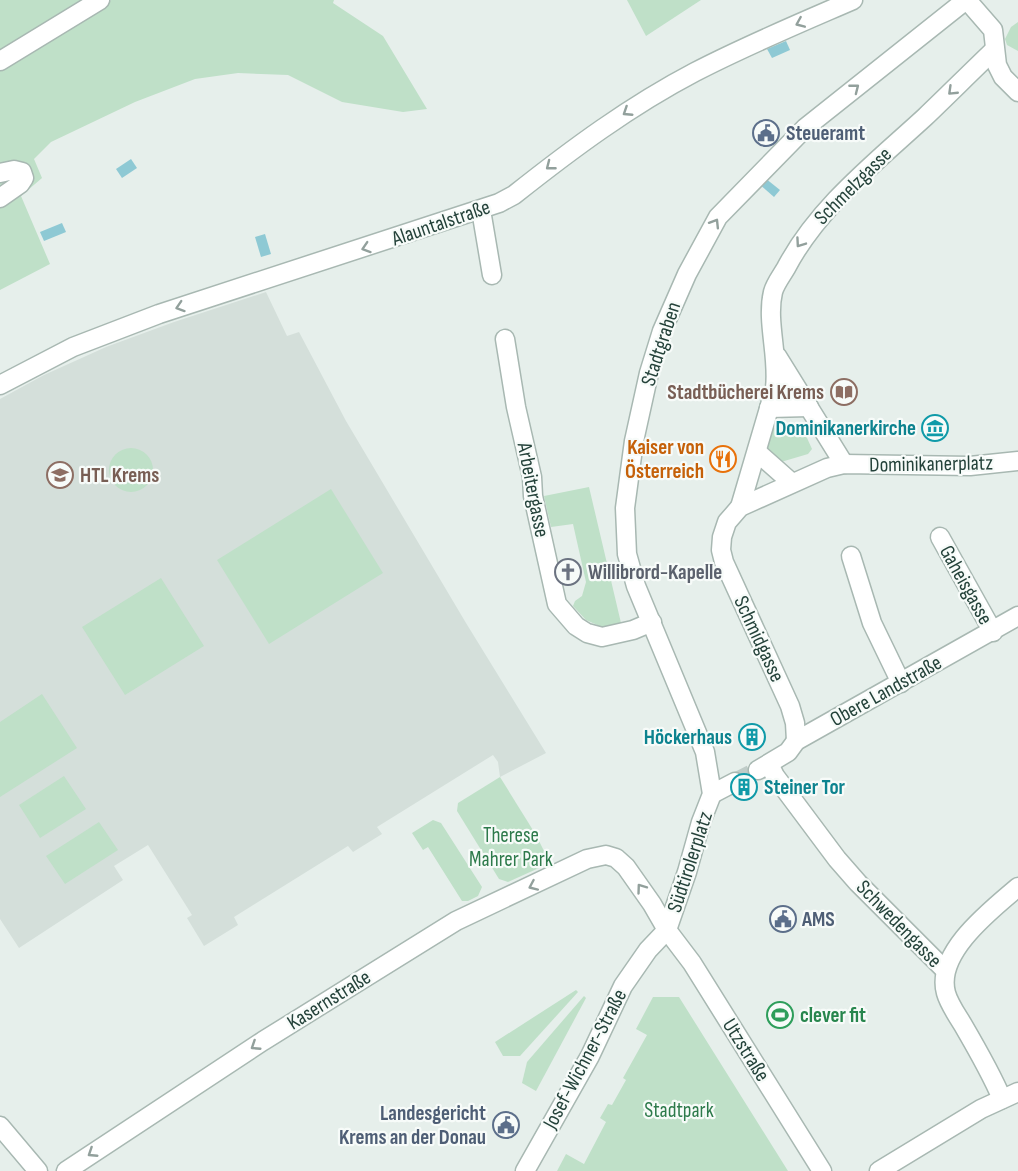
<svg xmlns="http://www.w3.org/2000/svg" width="1018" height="1171" font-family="'Sofia Sans Condensed',sans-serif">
<rect width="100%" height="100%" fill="#e6efeb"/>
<path fill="#d4dfda" d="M 266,292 L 287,336 L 299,332 L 346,421 L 466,623 L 546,753 L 500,777 L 498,762 L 493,755 L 377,827 L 382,834 L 353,852 L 348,846 L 234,917 L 238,925 L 204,946 L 187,918 L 192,915 L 148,845 L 114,866 L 123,880 L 19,948 L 0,919 L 0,399 L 44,375 L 106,347 L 174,322 Z"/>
<g fill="#bfe0c8">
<path d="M 0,0 L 91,0 L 0,52 Z"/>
<path d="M 111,0 L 334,0 L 333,3 L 383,36 L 427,109 L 403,112 L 342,102 L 288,75 L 238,73 L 195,79 L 135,102 L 51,142 L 34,159 L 42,178 L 21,196 L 50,264 L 0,290 L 0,70 L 27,53 L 41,47 Z"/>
<path d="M 627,0 L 701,0 L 646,36 Z"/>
<path d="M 1018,22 L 1018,51 L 1007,45 L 1005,39 L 1011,27 Z"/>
<path d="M 802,427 L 812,449 L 808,454 L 781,462 L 766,451 L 770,428 Z"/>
<circle cx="131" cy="470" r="22"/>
<path d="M 589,487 L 621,623 L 604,628 L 586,620 L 573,606 L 575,601 L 582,596 L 586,582 L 573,524 L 551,527 L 544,496 Z"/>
<path d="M 331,489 L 383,573 L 269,644 L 217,560 Z"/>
<path d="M 161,578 L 204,646 L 125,695 L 82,627 Z"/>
<path d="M 42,694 L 77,748 L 0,797 L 0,722 Z"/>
<path d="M 64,776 L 86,809 L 40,838 L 19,805 Z"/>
<path d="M 500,777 L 536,835 L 550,863 L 508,882 L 499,879 L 457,811 L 458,803 Z"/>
<path d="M 433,820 L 441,823 L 482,887 L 478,896 L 468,901 L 462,901 L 428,847 L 423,850 L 412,833 Z"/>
<path d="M 99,822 L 118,850 L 65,884 L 46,856 Z"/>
<path d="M 576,990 L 578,992 L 520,1056 L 503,1056 L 495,1042 Z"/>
<path d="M 584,996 L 586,998 L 536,1091 L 522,1083 L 527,1062 Z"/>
<path d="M 653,997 L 679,997 L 788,1171 L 557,1171 L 566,1154 L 584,1164 L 606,1122 L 600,1118 L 608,1104 L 612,1105 L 626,1080 L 623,1078 L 647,1035 L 636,1029 Z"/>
</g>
<g fill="#8ec9d4">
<path d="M 786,41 L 790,50 L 772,58 L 767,49 Z"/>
<path d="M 131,159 L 137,168 L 122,178 L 116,169 Z"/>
<path d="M 765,178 L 780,190 L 774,197 L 759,184 Z"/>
<path d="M 62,223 L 66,232 L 44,241 L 40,232 Z"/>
<path d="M 265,234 L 271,254 L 261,257 L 255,237 Z"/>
</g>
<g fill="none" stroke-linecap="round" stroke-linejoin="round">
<path stroke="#bfccc8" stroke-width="18" stroke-dasharray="18 9" stroke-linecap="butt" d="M 735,782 L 758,770"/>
<defs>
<g id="minor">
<path d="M 967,0 L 993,30 L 997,65 L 1003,77 L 1018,92"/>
<path d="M 0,61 L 100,0"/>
<path d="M 0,173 L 14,170 L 22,172 L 24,178 L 20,184 L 0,198"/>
<path d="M 481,210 L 492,275"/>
<path d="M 505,339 L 516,407 L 532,477 L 533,496 L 557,604 L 576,626 L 587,633 L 602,637 L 633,630 L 652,622"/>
<path d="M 777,356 L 844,464"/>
<path d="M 0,385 L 73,347 L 159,314 L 499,203 L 514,195 C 572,149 630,106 695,72 C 747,45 800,23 853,0"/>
<path d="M 769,408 L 809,407"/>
<path d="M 757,452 L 792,483"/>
<path d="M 740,507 L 775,388 C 779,357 766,321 773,292 C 775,284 782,275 786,268 C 818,207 875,163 925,117 C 948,95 971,72 994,50"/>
<path d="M 940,537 L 993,632"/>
<path d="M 851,556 L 872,623 L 901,683"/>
<path d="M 796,741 L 795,723 L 790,706 L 724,562 L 721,550 L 722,537 L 727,522 L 740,507 L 827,468 L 844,464 L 970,466 L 1018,461"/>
<path d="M 769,764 L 775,776 L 837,859 L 858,883 L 945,970"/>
<path d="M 758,770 L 788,752 L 796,741 L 1018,616"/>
<path d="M 712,794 L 735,782"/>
<path d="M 1002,1099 C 991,1073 977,1049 963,1025 C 957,1015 949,1004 946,993 C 935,953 991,910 1018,887"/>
<path d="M 0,1126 L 38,1171"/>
<path d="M 66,1171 L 263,1041 L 456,921 L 587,859 L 606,855 L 616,858 L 626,867 L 652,904 L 667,930 L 692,963 L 822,1171"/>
<path d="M 525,1171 L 590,1056 L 623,986 L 648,950 L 667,930 L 687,872 L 701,822 L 712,794 L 705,752 L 636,586 L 627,554 L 625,508 L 634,441 L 649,373 L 662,331 L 687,274 L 718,217 L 805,128 L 966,0"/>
<path d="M 879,1171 L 981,1109 L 1018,1092"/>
</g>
</defs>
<use href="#minor" stroke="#a8b8b2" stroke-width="21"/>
<use href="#minor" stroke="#fff" stroke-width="18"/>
</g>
<defs><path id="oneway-chevron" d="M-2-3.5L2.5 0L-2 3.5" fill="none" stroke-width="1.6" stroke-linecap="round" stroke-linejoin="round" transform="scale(1.5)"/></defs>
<g stroke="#92a09c">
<use href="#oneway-chevron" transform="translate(800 23) rotate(157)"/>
<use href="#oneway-chevron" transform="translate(855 88) rotate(-38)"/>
<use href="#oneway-chevron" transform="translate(952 91) rotate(136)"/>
<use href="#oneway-chevron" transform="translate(627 112) rotate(147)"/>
<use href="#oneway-chevron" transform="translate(550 166) rotate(142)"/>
<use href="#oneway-chevron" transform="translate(715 223) rotate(-58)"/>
<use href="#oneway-chevron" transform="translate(800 243) rotate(125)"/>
<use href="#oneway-chevron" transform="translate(366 248) rotate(162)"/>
<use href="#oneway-chevron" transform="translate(180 307) rotate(162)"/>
<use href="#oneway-chevron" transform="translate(533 886) rotate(156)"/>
<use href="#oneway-chevron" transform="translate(641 888) rotate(-126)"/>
<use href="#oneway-chevron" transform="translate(255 1046) rotate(147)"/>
<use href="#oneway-chevron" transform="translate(92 1153) rotate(147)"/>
</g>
<defs>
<symbol id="civic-ring" viewBox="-11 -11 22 22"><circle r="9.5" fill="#f7fbf9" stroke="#5c6f8a" stroke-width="1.5"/><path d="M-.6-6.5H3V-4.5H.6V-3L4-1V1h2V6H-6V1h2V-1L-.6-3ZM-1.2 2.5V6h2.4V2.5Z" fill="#5c6f8a"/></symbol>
<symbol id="library-ring" viewBox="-11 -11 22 22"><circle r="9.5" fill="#f7fbf9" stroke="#8d6e63" stroke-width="1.5"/><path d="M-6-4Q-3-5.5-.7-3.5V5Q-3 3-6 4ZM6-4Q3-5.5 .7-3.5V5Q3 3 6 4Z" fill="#8d6e63"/></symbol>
<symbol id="museum-ring" viewBox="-11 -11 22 22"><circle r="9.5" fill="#f7fbf9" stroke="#0f9aa8" stroke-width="1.5"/><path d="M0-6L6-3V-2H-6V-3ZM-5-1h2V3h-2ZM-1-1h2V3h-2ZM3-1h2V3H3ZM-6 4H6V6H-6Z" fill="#0f9aa8"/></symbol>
<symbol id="restaurant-ring" viewBox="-11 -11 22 22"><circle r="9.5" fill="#f7fbf9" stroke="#e8710a" stroke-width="1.5"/><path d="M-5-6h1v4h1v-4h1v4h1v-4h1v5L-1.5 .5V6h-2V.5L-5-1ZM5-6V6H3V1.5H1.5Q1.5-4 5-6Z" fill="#e8710a"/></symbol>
<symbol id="school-ring" viewBox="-11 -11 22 22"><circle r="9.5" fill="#f7fbf9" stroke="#8d6e63" stroke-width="1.5"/><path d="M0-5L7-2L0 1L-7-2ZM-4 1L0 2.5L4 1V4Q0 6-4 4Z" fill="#8d6e63"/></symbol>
<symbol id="church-ring" viewBox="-11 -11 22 22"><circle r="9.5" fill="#f7fbf9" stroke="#6b7280" stroke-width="1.5"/><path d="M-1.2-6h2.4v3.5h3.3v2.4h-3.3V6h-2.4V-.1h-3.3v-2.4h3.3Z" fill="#6b7280"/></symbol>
<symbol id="building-ring" viewBox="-11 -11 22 22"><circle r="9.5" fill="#f7fbf9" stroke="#0f9aa8" stroke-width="1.5"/><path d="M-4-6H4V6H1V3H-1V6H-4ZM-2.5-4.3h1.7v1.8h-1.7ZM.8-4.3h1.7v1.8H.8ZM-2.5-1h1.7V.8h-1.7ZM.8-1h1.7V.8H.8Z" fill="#0f9aa8"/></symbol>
<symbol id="stadium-ring" viewBox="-11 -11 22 22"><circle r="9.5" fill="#f7fbf9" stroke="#2e9e5b" stroke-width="1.5"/><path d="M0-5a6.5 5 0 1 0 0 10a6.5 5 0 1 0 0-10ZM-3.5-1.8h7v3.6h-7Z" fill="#2e9e5b"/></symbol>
</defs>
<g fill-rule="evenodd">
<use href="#civic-ring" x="751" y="118" width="30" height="30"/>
<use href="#library-ring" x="829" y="377" width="30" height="30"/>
<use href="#museum-ring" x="920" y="413" width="30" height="30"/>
<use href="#restaurant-ring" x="708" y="444" width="30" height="30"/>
<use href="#school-ring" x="45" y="460" width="30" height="30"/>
<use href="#church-ring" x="553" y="557" width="30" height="30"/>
<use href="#building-ring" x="737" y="722" width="30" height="30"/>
<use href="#building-ring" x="729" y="772" width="30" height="30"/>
<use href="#civic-ring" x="768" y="904" width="30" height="30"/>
<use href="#stadium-ring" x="765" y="1000" width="30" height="30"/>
<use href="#civic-ring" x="491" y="1110" width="30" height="30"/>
</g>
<g text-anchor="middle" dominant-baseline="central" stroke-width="4.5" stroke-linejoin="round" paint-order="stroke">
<g font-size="21" font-weight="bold" fill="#4e5e75" stroke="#f7fbf9" text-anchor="start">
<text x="786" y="133">Steueramt</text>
<text x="802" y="919">AMS</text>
<text x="486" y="1113" text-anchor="end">Landesgericht<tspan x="486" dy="24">Krems an der Donau</tspan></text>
</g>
<g font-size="21" fill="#24423a" stroke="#f7fbf9">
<text transform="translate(853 186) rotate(-45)">Schmelzgasse</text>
<text transform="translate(441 223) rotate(-19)">Alauntalstraße</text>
<text transform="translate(661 344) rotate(-72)">Stadtgraben</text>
<text transform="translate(931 464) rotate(-1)">Dominikanerplatz</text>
<text transform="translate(533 490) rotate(79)">Arbeitergasse</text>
<text transform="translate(966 585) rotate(61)">Gaheisgasse</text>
<text transform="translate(759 639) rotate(65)">Schmidgasse</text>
<text transform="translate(886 691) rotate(-29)">Obere Landstraße</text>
<text transform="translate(690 862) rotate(-72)">Südtirolerplatz</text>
<text transform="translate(899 924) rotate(46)">Schwedengasse</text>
<text transform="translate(329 1000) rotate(-32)">Kasernstraße</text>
<text transform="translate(746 1050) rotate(58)">Utzstraße</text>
<text transform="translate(585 1059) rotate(-62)">Josef-Wichner-Straße</text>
</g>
<g font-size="21" font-weight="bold" fill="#785e54" stroke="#f7fbf9" text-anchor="end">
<text x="824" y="392">Stadtbücherei Krems</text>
<text x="80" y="475" text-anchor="start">HTL Krems</text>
</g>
<g font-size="21" font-weight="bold" fill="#0d838f" stroke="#f7fbf9" text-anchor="end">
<text x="916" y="428">Dominikanerkirche</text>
<text x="732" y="737">Höckerhaus</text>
<text x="764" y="787" text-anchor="start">Steiner Tor</text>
</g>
<g font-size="21" font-weight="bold" fill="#c56008" stroke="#f7fbf9" text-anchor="end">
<text x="704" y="447">Kaiser von<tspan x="704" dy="24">Österreich</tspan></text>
</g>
<g font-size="21" font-weight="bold" fill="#5b616d" stroke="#f7fbf9" text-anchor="start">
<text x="588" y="572">Willibrord-Kapelle</text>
</g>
<g font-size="21" fill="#2d7a4b" stroke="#f7fbf9">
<text x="511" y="835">Therese<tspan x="511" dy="24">Mahrer Park</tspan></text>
<text x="679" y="1110">Stadtpark</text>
</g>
<g font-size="21" font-weight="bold" fill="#27864d" stroke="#f7fbf9" text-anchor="start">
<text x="800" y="1015">clever fit</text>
</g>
</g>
</svg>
